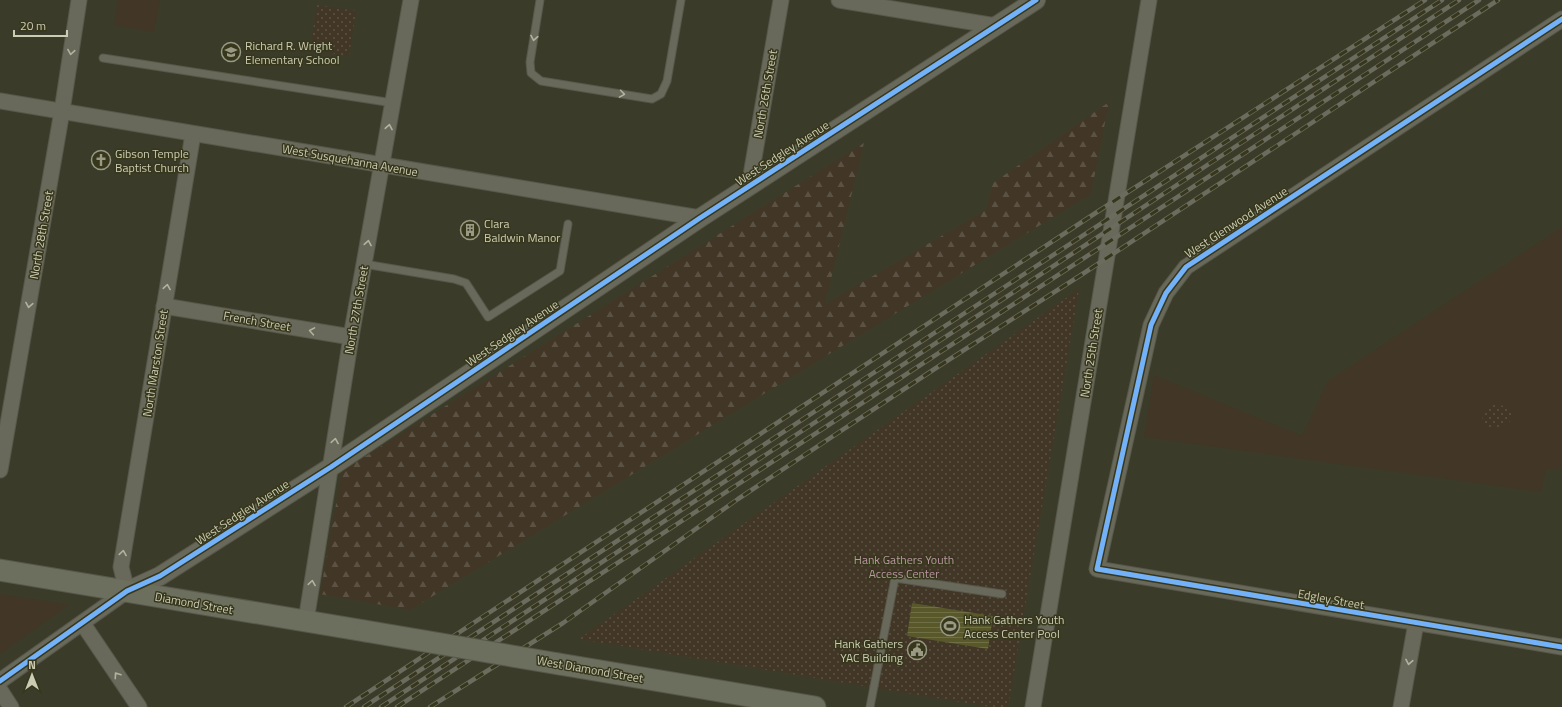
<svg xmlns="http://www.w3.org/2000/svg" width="1562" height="707" font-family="'Titillium Web',sans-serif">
<defs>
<pattern id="forest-firs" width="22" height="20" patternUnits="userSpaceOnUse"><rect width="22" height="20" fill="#423626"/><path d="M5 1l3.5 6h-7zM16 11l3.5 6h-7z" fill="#5c5243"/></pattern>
<pattern id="park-dots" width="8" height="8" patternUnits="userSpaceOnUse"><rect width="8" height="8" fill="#423626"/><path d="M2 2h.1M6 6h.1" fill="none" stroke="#5c5243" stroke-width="1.8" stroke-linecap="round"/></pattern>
<pattern id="water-rules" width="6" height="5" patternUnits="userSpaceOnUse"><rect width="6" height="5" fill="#58582a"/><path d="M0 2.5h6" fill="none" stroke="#6f6f46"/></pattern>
</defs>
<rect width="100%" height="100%" fill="#3b3b2a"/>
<g fill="#423626">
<path d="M 118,0 L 160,0 L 154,32 L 114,25 Z"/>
<path d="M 1562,227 L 1562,470 L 1546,469 L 1541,492 L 1144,437 L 1154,375 L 1302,436 L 1328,381 Z"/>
<path d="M 0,594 L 69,605 L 0,654 Z"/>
</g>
<path fill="url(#forest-firs)" d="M 1109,102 L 1091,194 L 410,610 L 320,594 L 342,471 L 864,143 L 825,304 L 986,210 L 993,183 Z"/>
<g fill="url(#park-dots)">
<path d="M 317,5 L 356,11 L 349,56 L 310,50 Z"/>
<path d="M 1079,289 L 1008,707 L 991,707 L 579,639 Z"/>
<path d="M 1495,404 L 1509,407 C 1518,426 1499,430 1485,426 L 1482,422 C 1483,412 1485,407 1495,404 Z"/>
</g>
<path fill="url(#water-rules)" d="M 912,603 L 993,616 L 988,649 L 907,636 Z"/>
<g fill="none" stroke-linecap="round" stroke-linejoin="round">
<defs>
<g id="service">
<path d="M 540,0 L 530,62 L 531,73 L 541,81 L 652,99 L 661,94 L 667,81 L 681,0"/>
<path d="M 103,58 L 393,103"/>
<path d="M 364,264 L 454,279 L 466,283 L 488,317 L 560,271 L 568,224"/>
<path d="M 870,707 L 895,578 L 1002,594"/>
</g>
<g id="minor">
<path d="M 839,0 L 996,26"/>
<path d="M 1562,19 L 1186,267 L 1166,293 L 1151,325 L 1097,569 L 1562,647"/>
<path d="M 0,101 L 700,218"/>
<path d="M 749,187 L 781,0"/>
<path d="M 164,306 L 351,337"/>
<path d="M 0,470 L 62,111 L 79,0"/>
<path d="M 306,621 L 351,337 L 411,0"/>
<path d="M 83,624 L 139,707"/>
<path d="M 0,681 L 127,591 L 121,567 L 193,134"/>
<path d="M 0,690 L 11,707"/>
<path d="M 1033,707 L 1149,0"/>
<path d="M 1401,707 L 1416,623"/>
</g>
<path id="tertiary" d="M 127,591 L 160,576 L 331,467 L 700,218 L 1036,0"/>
<g id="secondary">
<path d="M 0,570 L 365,631"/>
<path d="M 559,664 L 815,707"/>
</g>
</defs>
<use href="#service" stroke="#57574a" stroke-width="9"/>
<use href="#minor" stroke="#57574a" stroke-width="17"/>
<use href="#tertiary" stroke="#57574a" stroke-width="20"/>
<use href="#secondary" stroke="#57574a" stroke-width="23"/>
<use href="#service" stroke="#69695b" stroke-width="7"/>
<use href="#minor" stroke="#69695b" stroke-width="15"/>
<use href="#tertiary" stroke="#69695b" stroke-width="18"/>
<use href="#secondary" stroke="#6c6e5e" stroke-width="21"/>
<defs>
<g id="rail">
<path d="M 346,707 L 1094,214 L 1425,0"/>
<path d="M 364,707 L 1442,0"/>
<path d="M 381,707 L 1459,0"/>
<path d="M 397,707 L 1479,0"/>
<path d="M 430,707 L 563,623 L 738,499 L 936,368 L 1081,275 L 1498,0"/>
</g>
</defs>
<use href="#rail" stroke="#6c6c5e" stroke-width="4.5"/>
<use href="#rail" stroke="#37371c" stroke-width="3" stroke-dasharray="9" stroke-linecap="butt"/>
<defs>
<path id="secondary-bridge" d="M 365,631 L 559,664"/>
</defs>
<use href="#secondary-bridge" stroke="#57574a" stroke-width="23" stroke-linecap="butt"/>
<use href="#secondary-bridge" stroke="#6c6e5e" stroke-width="21"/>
<defs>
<g id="cycleway">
<path d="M 1562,19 L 1186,267 L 1166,293 L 1151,325 L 1097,569 L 1562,647"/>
<path d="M 0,681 L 127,591 L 160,576 L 331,467 L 700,218 L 1036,0"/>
</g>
</defs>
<use href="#cycleway" stroke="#37371c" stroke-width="8"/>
<use href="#cycleway" stroke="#73b2f8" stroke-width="5"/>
</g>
<defs><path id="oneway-chevron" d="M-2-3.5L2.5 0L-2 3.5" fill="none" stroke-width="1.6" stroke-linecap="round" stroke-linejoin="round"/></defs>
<g stroke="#b2b39e">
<use href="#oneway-chevron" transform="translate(534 38) rotate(100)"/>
<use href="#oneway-chevron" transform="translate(71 52) rotate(99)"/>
<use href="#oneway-chevron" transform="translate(622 94) rotate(9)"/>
<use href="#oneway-chevron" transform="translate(389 127) rotate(-80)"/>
<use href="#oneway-chevron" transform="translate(368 243) rotate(-80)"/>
<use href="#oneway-chevron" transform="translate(167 287) rotate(-81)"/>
<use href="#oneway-chevron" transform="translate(29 305) rotate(100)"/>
<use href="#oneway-chevron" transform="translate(312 331) rotate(-170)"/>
<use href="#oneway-chevron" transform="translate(335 441) rotate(-81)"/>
<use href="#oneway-chevron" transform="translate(123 553) rotate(-81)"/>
<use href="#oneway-chevron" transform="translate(312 583) rotate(-81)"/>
<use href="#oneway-chevron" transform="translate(1409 662) rotate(100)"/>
<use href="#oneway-chevron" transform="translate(117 675) rotate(-124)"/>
</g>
<defs>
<symbol id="school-ring" viewBox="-11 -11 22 22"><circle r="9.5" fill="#37371c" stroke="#999984" stroke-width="1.5"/><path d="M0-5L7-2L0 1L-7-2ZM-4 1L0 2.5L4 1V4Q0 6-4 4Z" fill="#999984"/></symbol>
<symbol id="church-ring" viewBox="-11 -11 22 22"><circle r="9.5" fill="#37371c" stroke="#999984" stroke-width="1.5"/><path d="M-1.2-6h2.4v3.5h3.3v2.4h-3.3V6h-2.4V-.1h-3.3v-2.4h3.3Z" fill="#999984"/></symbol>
<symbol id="building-ring" viewBox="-11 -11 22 22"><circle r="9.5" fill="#37371c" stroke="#999984" stroke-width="1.5"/><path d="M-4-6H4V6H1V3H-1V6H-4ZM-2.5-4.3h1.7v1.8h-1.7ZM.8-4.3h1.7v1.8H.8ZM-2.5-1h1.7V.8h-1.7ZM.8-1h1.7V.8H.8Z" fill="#999984"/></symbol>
<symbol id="stadium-ring" viewBox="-11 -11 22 22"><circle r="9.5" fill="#37371c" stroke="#999984" stroke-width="1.5"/><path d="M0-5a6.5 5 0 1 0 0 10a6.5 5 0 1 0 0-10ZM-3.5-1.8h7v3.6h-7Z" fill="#999984"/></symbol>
<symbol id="civic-ring" viewBox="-11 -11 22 22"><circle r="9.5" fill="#37371c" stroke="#999984" stroke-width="1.5"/><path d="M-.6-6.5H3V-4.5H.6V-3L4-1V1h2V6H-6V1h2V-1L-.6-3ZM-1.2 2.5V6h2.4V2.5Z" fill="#999984"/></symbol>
</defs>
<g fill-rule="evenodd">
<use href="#school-ring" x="220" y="41" width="22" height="22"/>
<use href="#church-ring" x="90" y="149" width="22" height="22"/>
<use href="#building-ring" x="459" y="219" width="22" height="22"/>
<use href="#stadium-ring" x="939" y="615" width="22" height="22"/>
<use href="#civic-ring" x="906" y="639" width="22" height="22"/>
</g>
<g text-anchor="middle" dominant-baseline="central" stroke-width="3" stroke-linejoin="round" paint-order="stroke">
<g font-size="12" fill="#cbccb4" stroke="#37371c" text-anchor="start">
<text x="245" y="45">Richard R. Wright<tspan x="245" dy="14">Elementary School</tspan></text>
<text x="115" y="153">Gibson Temple<tspan x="115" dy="14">Baptist Church</tspan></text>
<text x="484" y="223">Clara<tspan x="484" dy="14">Baldwin Manor</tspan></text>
<text x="964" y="619">Hank Gathers Youth<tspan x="964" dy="14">Access Center Pool</tspan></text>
<text x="903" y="643" text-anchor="end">Hank Gathers<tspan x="903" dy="14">YAC Building</tspan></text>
</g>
<g font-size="12" fill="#cbccb4" stroke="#37371c">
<text transform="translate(765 94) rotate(-80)">North 26th Street</text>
<text transform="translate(782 153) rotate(-33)">West Sedgley Avenue</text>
<text transform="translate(350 160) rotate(10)">West Susquehanna Avenue</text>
<text transform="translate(1236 222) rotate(-33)">West Glenwood Avenue</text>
<text transform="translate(41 235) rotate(-80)">North 28th Street</text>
<text transform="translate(356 310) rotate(-80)">North 27th Street</text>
<text transform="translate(257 321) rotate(10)">French Street</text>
<text transform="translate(512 333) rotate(-34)">West Sedgley Avenue</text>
<text transform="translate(1091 353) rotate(-81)">North 25th Street</text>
<text transform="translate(155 363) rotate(-81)">North Marston Street</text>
<text transform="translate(242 512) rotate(-33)">West Sedgley Avenue</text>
<text transform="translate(1331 599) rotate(10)">Edgley Street</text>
<text transform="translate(194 603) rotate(10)">Diamond Street</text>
<text transform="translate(590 669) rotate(10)">West Diamond Street</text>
</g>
<g font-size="12" fill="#bc96a4" stroke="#37371c">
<text x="904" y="559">Hank Gathers Youth<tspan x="904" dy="14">Access Center</tspan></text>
</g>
</g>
<g transform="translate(32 675)" stroke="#37371c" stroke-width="3" paint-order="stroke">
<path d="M0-3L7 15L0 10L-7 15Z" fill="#cbccb4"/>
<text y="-6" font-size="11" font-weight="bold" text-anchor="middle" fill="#cbccb4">N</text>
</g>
<path d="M14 30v6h53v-6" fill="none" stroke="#cbccb4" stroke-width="2"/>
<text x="20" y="30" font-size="12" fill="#cbccb4" stroke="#37371c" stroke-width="3" paint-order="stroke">20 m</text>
</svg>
